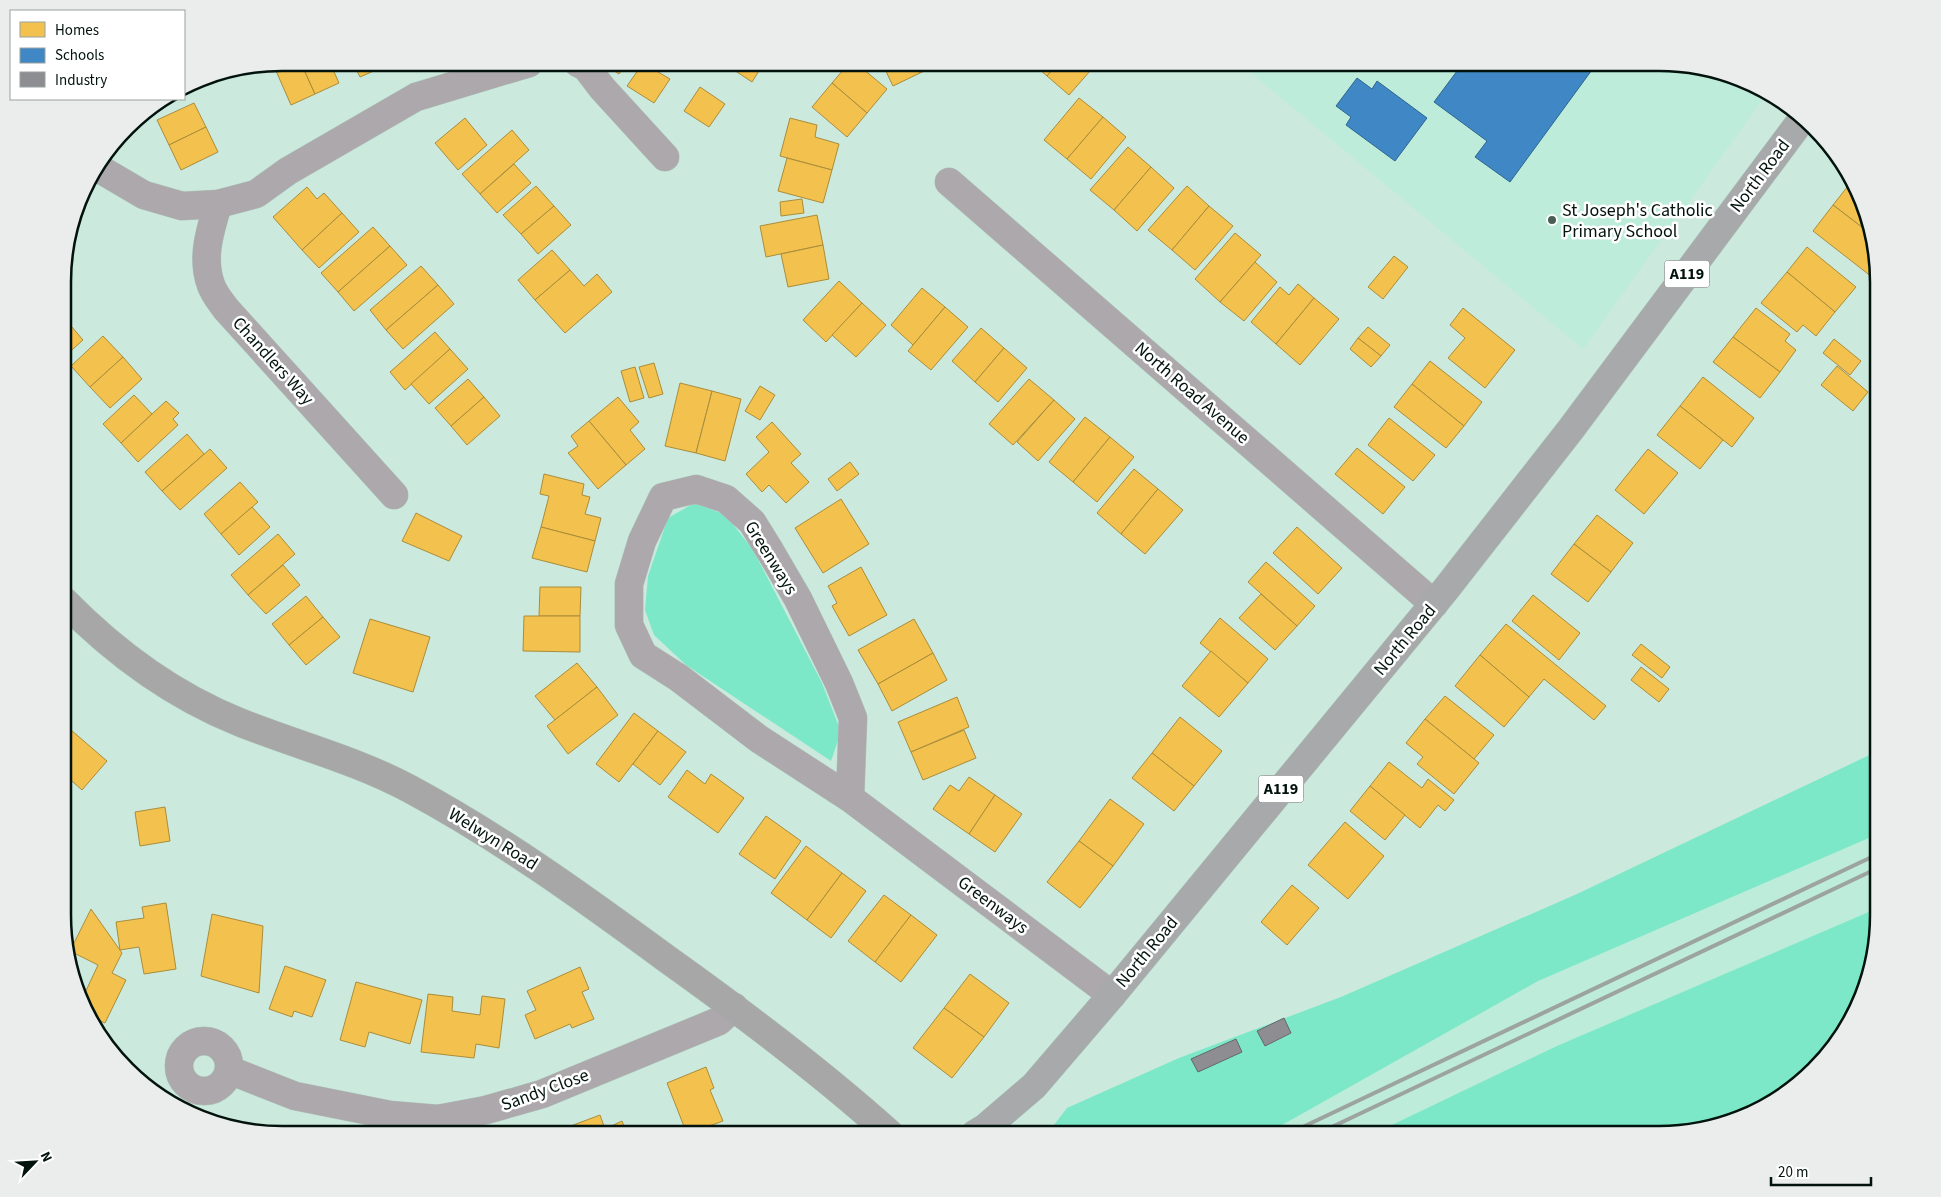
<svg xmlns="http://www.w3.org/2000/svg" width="1941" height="1197" font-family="'Source Sans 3',sans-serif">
<rect width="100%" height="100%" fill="#cce9dd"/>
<g fill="#bdecda">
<path d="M 1239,63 L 1659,63 L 1716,70 L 1768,92 L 1583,349 Z"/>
<path d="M 1878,751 L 1878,929 L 1849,1025 L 1814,1070 L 1769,1105 L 1673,1134 L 1047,1134 L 1067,1108 L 1179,1058 L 1341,997 L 1577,894 Z"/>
</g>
<g fill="#7ce8c8">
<path d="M 694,503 L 726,515 L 753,550 L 822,683 L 841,732 L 831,761 L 686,665 L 654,635 L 645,610 L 648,576 L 668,518 Z"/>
<path d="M 1878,751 L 1878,834 L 1538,981 L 1266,1134 L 1047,1134 L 1067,1108 L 1179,1058 L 1341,997 L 1577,894 Z"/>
<path d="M 1878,908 L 1878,929 L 1849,1025 L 1814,1070 L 1769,1105 L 1673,1134 L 1373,1134 L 1557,1046 Z"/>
</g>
<g fill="#f2c14e" stroke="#aa8d3a">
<path d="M 282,62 L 301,63 L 315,94 L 291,105 L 273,64 Z"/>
<path d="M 301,63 L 330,63 L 339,83 L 315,94 Z"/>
<path d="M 353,63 L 384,63 L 385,66 L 360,77 Z"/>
<path d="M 607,63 L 627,63 L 619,74 L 605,65 Z"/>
<path d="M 643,63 L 670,79 L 654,103 L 627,86 Z"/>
<path d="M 734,63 L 764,63 L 752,82 L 731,68 Z"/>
<path d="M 849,63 L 856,63 L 887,89 L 867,113 L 832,83 Z"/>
<path d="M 882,63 L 915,63 L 920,73 L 893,86 Z"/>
<path d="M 915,63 L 943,63 L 920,73 Z"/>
<path d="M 1032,63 L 1058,63 L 1047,76 Z"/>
<path d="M 1058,63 L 1097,63 L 1069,95 L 1047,76 Z"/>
<path d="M 832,83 L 867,113 L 847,137 L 812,107 Z"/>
<path d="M 700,87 L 725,104 L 709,127 L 684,111 Z"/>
<path d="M 1079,98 L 1103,117 L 1067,159 L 1044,140 Z"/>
<path d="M 194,103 L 206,127 L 169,145 L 157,120 Z"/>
<path d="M 1103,117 L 1126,137 L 1091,179 L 1067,159 Z"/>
<path d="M 465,118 L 487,145 L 458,170 L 435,143 Z"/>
<path d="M 790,118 L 817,125 L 815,137 L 839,144 L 832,170 L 780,156 Z"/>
<path d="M 206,127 L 218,152 L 181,170 L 169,145 Z"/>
<path d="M 512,130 L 529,150 L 480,194 L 462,174 Z"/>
<path d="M 1128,147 L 1151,167 L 1114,210 L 1090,190 Z"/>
<path d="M 787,158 L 832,170 L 823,203 L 778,191 Z"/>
<path d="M 514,164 L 531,183 L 497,213 L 480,194 Z"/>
<path d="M 1151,167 L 1174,188 L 1137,231 L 1114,210 Z"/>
<path d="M 1852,181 L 1867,231 L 1833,205 Z"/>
<path d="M 536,186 L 554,206 L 521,234 L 503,215 Z"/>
<path d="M 1187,186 L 1209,206 L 1172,250 L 1148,230 Z"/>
<path d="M 307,187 L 317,199 L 324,193 L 342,213 L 302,250 L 273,217 Z"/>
<path d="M 802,199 L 804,213 L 781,216 L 780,202 Z"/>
<path d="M 1833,205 L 1867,231 L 1878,267 L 1872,277 L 1813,231 Z"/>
<path d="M 554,206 L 571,225 L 538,254 L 521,234 Z"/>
<path d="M 1209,206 L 1233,226 L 1195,270 L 1172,250 Z"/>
<path d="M 342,213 L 359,232 L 319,268 L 302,250 Z"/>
<path d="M 817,215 L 823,245 L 766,257 L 760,226 Z"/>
<path d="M 373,227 L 390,246 L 338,292 L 321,273 Z"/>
<path d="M 1235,233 L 1261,255 L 1220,302 L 1195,279 Z"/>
<path d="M 823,245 L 829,279 L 788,287 L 781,254 Z"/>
<path d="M 67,246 L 73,261 L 64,265 L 64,254 Z"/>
<path d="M 390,246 L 407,265 L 354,311 L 338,292 Z"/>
<path d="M 1807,247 L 1856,287 L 1835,312 L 1787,272 Z"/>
<path d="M 552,250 L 570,270 L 535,300 L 518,280 Z"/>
<path d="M 1394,256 L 1408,267 L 1383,299 L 1368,287 Z"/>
<path d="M 1255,262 L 1277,282 L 1244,321 L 1220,302 Z"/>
<path d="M 421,266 L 438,285 L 386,330 L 370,310 Z"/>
<path d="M 570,270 L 584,286 L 597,274 L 612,292 L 565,333 L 535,300 Z"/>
<path d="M 1787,272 L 1835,312 L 1816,336 L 1803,325 L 1797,332 L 1761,303 Z"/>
<path d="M 839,281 L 862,303 L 826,342 L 803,320 Z"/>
<path d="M 1298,284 L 1314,298 L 1276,344 L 1251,322 L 1280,287 L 1289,295 Z"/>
<path d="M 438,285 L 454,304 L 403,349 L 386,330 Z"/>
<path d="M 922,288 L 945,307 L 913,345 L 891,325 Z"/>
<path d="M 1314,298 L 1339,319 L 1300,365 L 1276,344 Z"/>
<path d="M 862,303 L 886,325 L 856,357 L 832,335 Z"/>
<path d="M 945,307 L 968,327 L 931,370 L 908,351 Z"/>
<path d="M 1463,308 L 1515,350 L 1485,388 L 1448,358 L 1465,338 L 1450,325 Z"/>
<path d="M 1756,308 L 1790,334 L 1785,341 L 1796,350 L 1780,372 L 1733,337 Z"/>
<path d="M 66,320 L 83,340 L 64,357 L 64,322 Z"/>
<path d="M 1368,327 L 1390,345 L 1381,356 L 1358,338 Z"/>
<path d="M 981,328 L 1004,348 L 975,382 L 952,361 Z"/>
<path d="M 435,332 L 450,349 L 405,390 L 390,372 Z"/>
<path d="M 103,336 L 123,357 L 90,387 L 71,366 Z"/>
<path d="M 1733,337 L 1780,372 L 1760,398 L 1713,362 Z"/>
<path d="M 1358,338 L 1381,356 L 1371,367 L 1350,349 Z"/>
<path d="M 1834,339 L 1861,361 L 1850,375 L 1823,353 Z"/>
<path d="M 1004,348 L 1027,368 L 998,402 L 975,382 Z"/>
<path d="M 450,349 L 468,369 L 429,404 L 411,384 Z"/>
<path d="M 123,357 L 142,379 L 110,408 L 90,387 Z"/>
<path d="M 1430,361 L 1482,402 L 1464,426 L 1412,384 Z"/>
<path d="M 654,363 L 663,394 L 649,398 L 639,367 Z"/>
<path d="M 1837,366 L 1868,392 L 1853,411 L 1821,385 Z"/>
<path d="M 635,367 L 644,398 L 630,402 L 621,371 Z"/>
<path d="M 1703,377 L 1754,418 L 1732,447 L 1680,406 Z"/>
<path d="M 468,379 L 484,397 L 451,426 L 435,408 Z"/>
<path d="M 1029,379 L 1054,400 L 1013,445 L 989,424 Z"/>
<path d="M 680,383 L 712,391 L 696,453 L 665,446 Z"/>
<path d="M 1412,384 L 1464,426 L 1446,448 L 1394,407 Z"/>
<path d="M 760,386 L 775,395 L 760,420 L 745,411 Z"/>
<path d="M 712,391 L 741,399 L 725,461 L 696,453 Z"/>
<path d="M 134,395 L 152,414 L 121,443 L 103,424 Z"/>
<path d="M 484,397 L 500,416 L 467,445 L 451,426 Z"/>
<path d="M 618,397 L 639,422 L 630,430 L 645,449 L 626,465 L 589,421 Z"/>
<path d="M 1054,400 L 1075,419 L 1038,461 L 1017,442 Z"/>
<path d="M 166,401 L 179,413 L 173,419 L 178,425 L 138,462 L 121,443 Z"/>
<path d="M 1680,406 L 1723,440 L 1700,469 L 1657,435 Z"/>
<path d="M 1085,417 L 1110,437 L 1073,482 L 1049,462 Z"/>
<path d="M 1389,418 L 1435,455 L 1413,481 L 1368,445 Z"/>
<path d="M 589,421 L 626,465 L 598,489 L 568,453 L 578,446 L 571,436 Z"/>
<path d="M 772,422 L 801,454 L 791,463 L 809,482 L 786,503 L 769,485 L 762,492 L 746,474 L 769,452 L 756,437 Z"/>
<path d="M 187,434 L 204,454 L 162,491 L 145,472 Z"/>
<path d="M 1110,437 L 1134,457 L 1097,502 L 1073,482 Z"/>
<path d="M 1357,448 L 1405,487 L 1383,514 L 1335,474 Z"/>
<path d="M 210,449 L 227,468 L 180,510 L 162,491 Z"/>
<path d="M 1648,449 L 1678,473 L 1644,514 L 1615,490 Z"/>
<path d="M 850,462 L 859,474 L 837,491 L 828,479 Z"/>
<path d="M 1134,469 L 1158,489 L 1121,534 L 1097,513 Z"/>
<path d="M 544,474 L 584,484 L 582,495 L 590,497 L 585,514 L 601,518 L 595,541 L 541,527 L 549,496 L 540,494 Z"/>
<path d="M 240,482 L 258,502 L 221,534 L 204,514 Z"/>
<path d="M 1158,489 L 1183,510 L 1145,554 L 1121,534 Z"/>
<path d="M 841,499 L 869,544 L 823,573 L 795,528 Z"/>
<path d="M 252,507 L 270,527 L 239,555 L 221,534 Z"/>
<path d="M 416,513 L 462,536 L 449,561 L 402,541 Z"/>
<path d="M 1597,515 L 1633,543 L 1611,572 L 1574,544 Z"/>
<path d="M 541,527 L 595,541 L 587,572 L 532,558 Z"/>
<path d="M 1297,527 L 1342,568 L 1318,594 L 1273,553 Z"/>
<path d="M 278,534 L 295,554 L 248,595 L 231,575 Z"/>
<path d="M 1574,544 L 1611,572 L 1588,602 L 1551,574 Z"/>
<path d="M 1266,562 L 1315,606 L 1297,626 L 1248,582 Z"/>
<path d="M 283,565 L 300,585 L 266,614 L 248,595 Z"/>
<path d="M 861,567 L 887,615 L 849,636 L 832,606 L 837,603 L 828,586 Z"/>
<path d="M 540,587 L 581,587 L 580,616 L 539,616 Z"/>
<path d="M 1261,594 L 1297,626 L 1275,650 L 1239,618 Z"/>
<path d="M 1533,595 L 1580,633 L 1559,660 L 1512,621 Z"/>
<path d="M 306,596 L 323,617 L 289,645 L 272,624 Z"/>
<path d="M 524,616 L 580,616 L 580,652 L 523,651 Z"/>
<path d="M 323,617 L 340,637 L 306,665 L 289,645 Z"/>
<path d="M 1220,618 L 1268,659 L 1248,683 L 1200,643 Z"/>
<path d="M 370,619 L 430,637 L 413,692 L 353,673 Z"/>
<path d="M 914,619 L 933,653 L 878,684 L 858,650 Z"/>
<path d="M 1506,624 L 1606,706 L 1594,720 L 1544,679 L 1529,697 L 1480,655 Z"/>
<path d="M 1641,644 L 1670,667 L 1662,678 L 1632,655 Z"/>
<path d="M 1211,651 L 1248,683 L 1219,717 L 1182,686 Z"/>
<path d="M 933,653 L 947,680 L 892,711 L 878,684 Z"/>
<path d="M 1480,655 L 1529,697 L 1504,727 L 1455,686 Z"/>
<path d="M 577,663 L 597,687 L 555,720 L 535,696 Z"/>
<path d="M 1641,667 L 1669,689 L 1659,702 L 1631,680 Z"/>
<path d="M 597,687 L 618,715 L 568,754 L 547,726 Z"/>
<path d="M 1445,696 L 1494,735 L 1474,759 L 1425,719 Z"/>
<path d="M 957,697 L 969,727 L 911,752 L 898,722 Z"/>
<path d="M 634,713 L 658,731 L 619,782 L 596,764 Z"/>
<path d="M 1180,717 L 1222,751 L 1194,786 L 1152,753 Z"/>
<path d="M 1425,719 L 1479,763 L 1454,794 L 1417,764 L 1423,757 L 1406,743 Z"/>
<path d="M 64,724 L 107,761 L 82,790 L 64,774 Z"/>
<path d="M 964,730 L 976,758 L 923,780 L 911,752 Z"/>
<path d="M 658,731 L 686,752 L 660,785 L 633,764 Z"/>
<path d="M 1152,753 L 1194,786 L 1174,811 L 1132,778 Z"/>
<path d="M 1389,762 L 1422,788 L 1428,779 L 1454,800 L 1445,811 L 1438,805 L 1420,828 L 1370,786 Z"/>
<path d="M 687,770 L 705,784 L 711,774 L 744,798 L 718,833 L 668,797 Z"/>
<path d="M 969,777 L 995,795 L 969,834 L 933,809 L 950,785 L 959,791 Z"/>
<path d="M 1370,786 L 1405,815 L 1385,840 L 1350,811 Z"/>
<path d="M 995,795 L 1022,814 L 995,852 L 969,834 Z"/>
<path d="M 1110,799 L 1144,824 L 1113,866 L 1079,841 Z"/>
<path d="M 165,807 L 170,841 L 140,846 L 135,812 Z"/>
<path d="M 766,816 L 801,841 L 775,879 L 739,854 Z"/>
<path d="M 1345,822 L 1384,856 L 1348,899 L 1308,865 Z"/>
<path d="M 1079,841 L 1113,866 L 1080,908 L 1047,882 Z"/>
<path d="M 806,846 L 842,873 L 807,920 L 771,893 Z"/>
<path d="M 842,873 L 866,891 L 831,938 L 807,920 Z"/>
<path d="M 1292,885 L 1319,908 L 1287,945 L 1261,922 Z"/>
<path d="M 884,895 L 911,915 L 875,962 L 848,941 Z"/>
<path d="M 166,903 L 176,969 L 144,974 L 139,947 L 120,950 L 116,922 L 144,918 L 142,907 Z"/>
<path d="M 91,909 L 122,953 L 112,973 L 126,980 L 105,1023 L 92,1017 L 84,995 L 98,965 L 70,951 Z"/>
<path d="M 212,914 L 263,926 L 259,993 L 201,976 Z"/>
<path d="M 911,915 L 937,935 L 901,982 L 875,962 Z"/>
<path d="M 285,966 L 326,980 L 312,1017 L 294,1011 L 292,1017 L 269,1009 Z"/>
<path d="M 580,967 L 589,989 L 582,992 L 594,1019 L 572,1028 L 570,1024 L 535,1039 L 525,1015 L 536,1010 L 527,991 Z"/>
<path d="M 970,974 L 1009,1003 L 984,1037 L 944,1008 Z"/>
<path d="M 356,982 L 422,1000 L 410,1044 L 369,1032 L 365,1047 L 340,1040 Z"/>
<path d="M 428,994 L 453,997 L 452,1011 L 480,1015 L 482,996 L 505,999 L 499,1048 L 476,1044 L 474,1058 L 421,1052 Z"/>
<path d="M 944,1008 L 984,1037 L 952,1078 L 913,1048 Z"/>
<path d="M 706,1067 L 714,1088 L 710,1090 L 723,1121 L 687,1134 L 667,1083 Z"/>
<path d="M 600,1115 L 605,1129 L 622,1121 L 627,1134 L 561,1134 L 560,1130 Z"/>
<path d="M 754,1126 L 764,1134 L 747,1134 Z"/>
</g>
<g fill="#3f88c5" stroke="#2d658e">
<path d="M 1463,63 L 1597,63 L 1510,182 L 1475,157 L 1487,141 L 1434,102 Z"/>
<path d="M 1357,78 L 1372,89 L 1377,81 L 1427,118 L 1395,161 L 1346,125 L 1351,117 L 1336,106 Z"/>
</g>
<g fill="#8d8d92" stroke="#63686a">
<path d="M 1284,1018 L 1291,1033 L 1265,1046 L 1257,1031 Z"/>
<path d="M 1236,1039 L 1242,1052 L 1198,1072 L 1191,1059 Z"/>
</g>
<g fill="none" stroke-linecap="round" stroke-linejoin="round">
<defs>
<g id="minor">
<path d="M 578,63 L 586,67 L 602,88 L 665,157"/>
<path d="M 98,168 L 144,195 L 182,206 L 218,204 L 256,194 L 288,171 L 416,97 L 529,63"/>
<path d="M 949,182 L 1434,604"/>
<path d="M 218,204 C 210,231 201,258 211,285 C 214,294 221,302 226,309 L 394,495"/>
<path d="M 850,798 L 853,718 L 839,683 L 798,599 L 770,551 L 752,522 L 726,499 L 696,489 L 663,497 L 642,541 L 629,584 L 629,625 L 643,655 L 679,678 L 759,739 L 850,798 L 1112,995"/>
<circle cx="204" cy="1066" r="25"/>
<path d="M 229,1070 L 295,1096 L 390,1115 L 438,1119 L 486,1110 L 542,1094 L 719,1021 L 734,1007"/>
</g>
<path id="secondary" d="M 64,601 C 115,653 172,695 239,722 C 296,745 356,760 410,789 C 501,838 584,898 667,959 C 744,1014 820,1071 890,1134"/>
<path id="primary" d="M 975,1134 L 985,1128 L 1034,1086 L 1112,995 L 1446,589 L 1571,429 L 1803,118"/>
</defs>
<use href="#minor" stroke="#aec4bb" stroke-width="29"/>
<use href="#secondary" stroke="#aec4bb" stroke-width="29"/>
<use href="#primary" stroke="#aec4bb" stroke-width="29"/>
<use href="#minor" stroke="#ada8ab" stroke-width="28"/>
<use href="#secondary" stroke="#a8a7a8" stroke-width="28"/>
<use href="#primary" stroke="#a7a9aa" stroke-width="28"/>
<g stroke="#9ca3a1" stroke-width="4">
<path d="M 1288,1134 L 1878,854"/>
<path d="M 1317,1134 L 1878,868"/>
</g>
</g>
<circle fill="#495e56" stroke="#fff" stroke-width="2" cx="1552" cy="220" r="5"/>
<g text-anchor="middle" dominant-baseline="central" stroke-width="5" stroke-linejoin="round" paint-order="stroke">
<g fill="#fff" stroke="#4e5a56" stroke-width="1">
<rect x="1664.5" y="260.5" width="45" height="27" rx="4"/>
<rect x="1258.5" y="775.5" width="45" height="27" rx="4"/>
</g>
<g font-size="16" font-weight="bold" fill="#02130d">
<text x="1687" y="274">A119</text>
<text x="1281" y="789">A119</text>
</g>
<g font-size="18" fill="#02130d" stroke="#fff">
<text transform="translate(1760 176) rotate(-53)">North Road</text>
<text transform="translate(273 361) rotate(48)">Chandlers Way</text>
<text transform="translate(1192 393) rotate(41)">North Road Avenue</text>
<text transform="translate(771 558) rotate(58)">Greenways</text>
<text transform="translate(1405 640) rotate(-50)">North Road</text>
<text transform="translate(493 839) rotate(32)">Welwyn Road</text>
<text transform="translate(993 905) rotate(37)">Greenways</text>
<text transform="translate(1147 952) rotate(-50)">North Road</text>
<text transform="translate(545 1090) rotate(-20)">Sandy Close</text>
</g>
<g font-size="18" fill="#02130d" stroke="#fff" text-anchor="start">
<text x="1562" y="210">St Joseph's Catholic<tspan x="1562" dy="21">Primary School</tspan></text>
</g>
</g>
<path d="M0 0H1941V1197H0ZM282 71H1659A211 211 0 0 1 1870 282V915A211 211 0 0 1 1659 1126H282A211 211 0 0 1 71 915V282A211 211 0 0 1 282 71Z" fill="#ebecec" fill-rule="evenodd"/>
<path fill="none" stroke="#02130d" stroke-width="2.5" d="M282 71H1659A211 211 0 0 1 1870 282V915A211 211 0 0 1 1659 1126H282A211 211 0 0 1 71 915V282A211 211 0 0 1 282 71Z"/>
<rect x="10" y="10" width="175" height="90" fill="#ffffff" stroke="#9aa19e"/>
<rect x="20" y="22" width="25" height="15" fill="#f2c14e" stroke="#9aa19e"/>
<text x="55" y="35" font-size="15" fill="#02130d">Homes</text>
<rect x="20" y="48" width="25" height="15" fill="#3f88c5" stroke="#9aa19e"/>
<text x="55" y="60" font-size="15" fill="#02130d">Schools</text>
<rect x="20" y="72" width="25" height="15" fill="#8d8d92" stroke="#9aa19e"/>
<text x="55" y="85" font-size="15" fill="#02130d">Industry</text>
<g transform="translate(35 1162) rotate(65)" stroke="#ffffff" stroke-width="4" paint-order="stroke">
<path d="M0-4L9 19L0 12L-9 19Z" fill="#02130d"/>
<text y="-8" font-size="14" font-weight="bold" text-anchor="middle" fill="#02130d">N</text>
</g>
<path d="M1771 1177v8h100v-8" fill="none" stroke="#02130d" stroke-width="2.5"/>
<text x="1778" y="1177" font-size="15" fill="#02130d" stroke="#ffffff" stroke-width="4" paint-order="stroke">20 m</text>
</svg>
